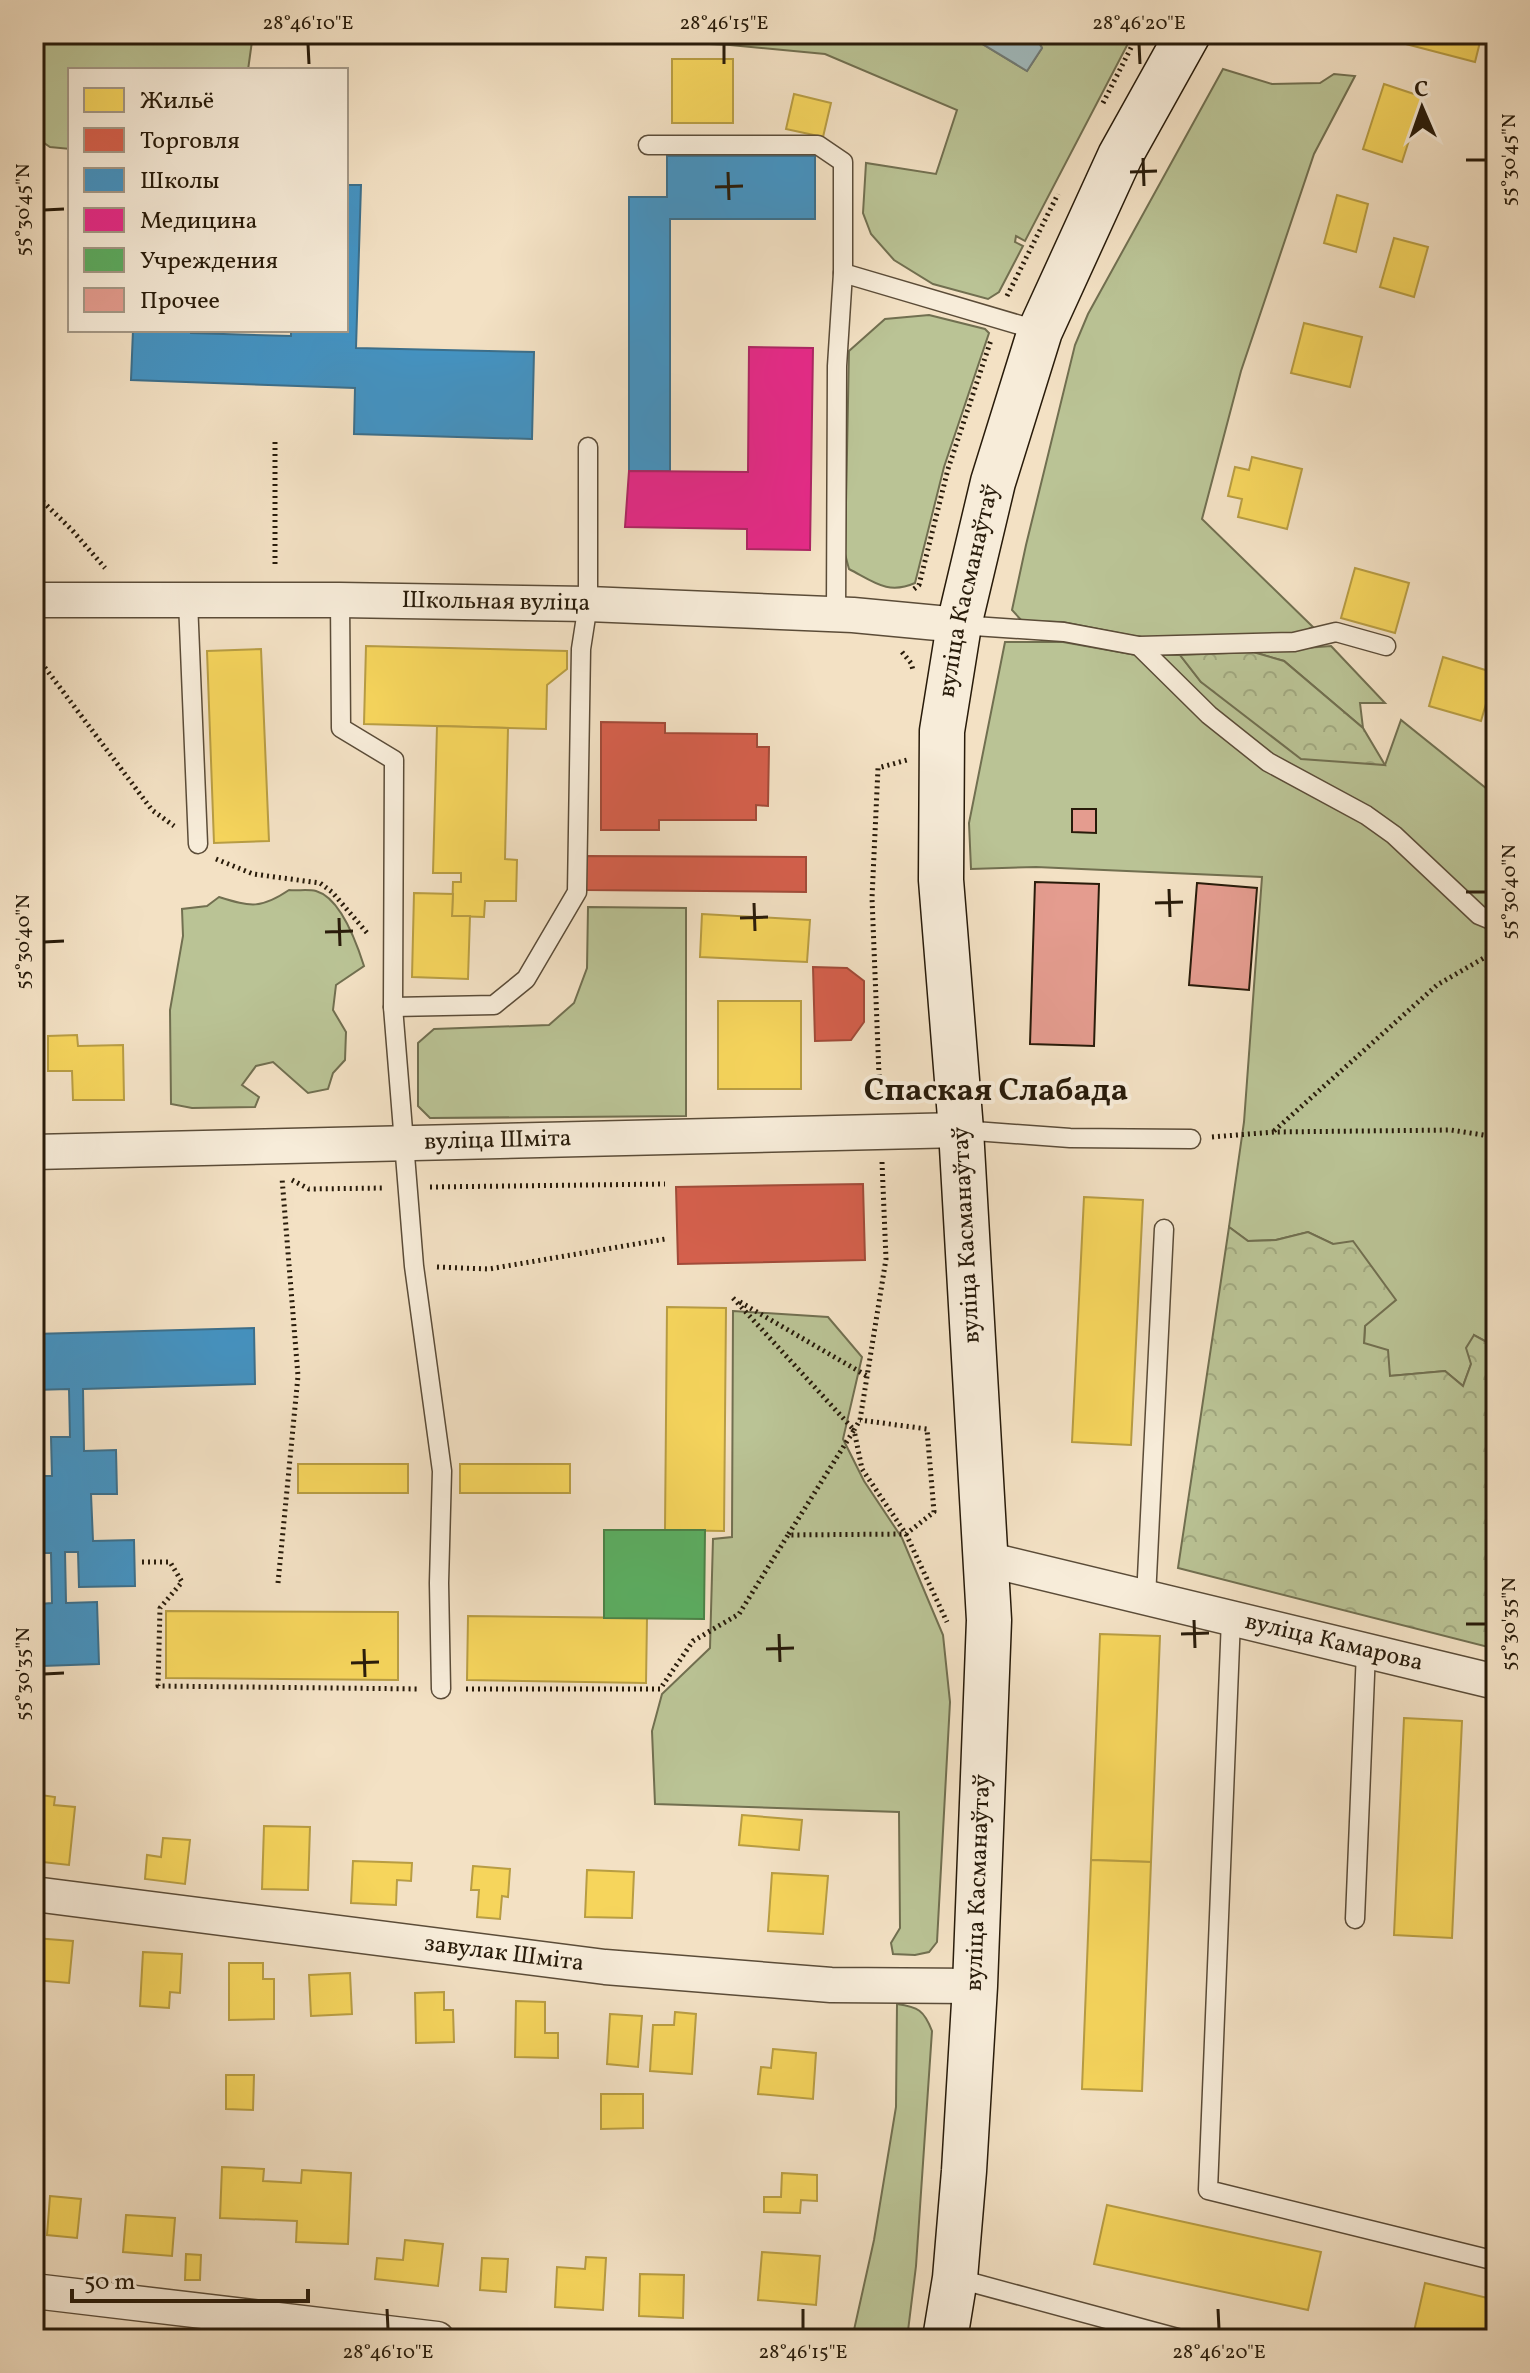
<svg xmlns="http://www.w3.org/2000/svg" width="1530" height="2373" font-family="Vollkorn,serif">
<defs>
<pattern id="forest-crowns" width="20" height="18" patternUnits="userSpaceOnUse" patternTransform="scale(2)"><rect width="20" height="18" fill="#bac395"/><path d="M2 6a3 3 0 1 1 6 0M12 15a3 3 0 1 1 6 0" fill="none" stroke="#a0a77f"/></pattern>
</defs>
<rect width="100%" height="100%" fill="#f3e1c4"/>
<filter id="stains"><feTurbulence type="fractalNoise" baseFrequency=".0025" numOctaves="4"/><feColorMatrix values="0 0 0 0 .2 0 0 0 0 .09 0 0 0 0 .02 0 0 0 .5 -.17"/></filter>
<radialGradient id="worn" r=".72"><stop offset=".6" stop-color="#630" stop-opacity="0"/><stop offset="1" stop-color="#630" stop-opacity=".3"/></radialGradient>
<g fill="#bac395" stroke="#716f50" stroke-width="2">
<path d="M 34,34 L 253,34 L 248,70 L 70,70 L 70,149 L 50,147 L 34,136 Z"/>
<path d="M 619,34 L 966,34 L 1027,71 L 1042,48 L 1034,34 L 1133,34 L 1025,241 L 1016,236 L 1015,242 L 1023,246 L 999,292 L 988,299 L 933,284 L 894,260 L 871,234 L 863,213 L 866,163 L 936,174 L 957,110 L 825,54 L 730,45 L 627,40 Z"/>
<path d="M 1223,69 L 1272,84 L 1320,83 L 1334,74 L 1355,76 L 1314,154 L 1241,371 L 1202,519 L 1313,627 L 1294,636 L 1144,638 L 1063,622 L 1022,621 L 1012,610 L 1026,545 L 1075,345 L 1088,314 Z"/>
<path d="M 929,315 L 985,329 L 989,333 L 944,467 L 915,583 C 888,595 874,582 849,569 L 845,554 L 849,351 L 885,319 Z"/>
<path d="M 1005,642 L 1063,642 L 1136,655 L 1180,655 L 1201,682 L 1385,765 L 1401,720 L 1487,789 L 1496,800 L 1496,1347 L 1474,1335 L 1471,1364 L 1463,1386 L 1445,1371 L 1389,1376 L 1364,1343 L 1365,1326 L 1333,1244 L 1308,1232 L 1276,1240 L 1248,1241 L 1229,1227 L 1244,1122 L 1262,877 L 1036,867 L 971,869 L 969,823 Z"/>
<path d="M 1331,646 L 1385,703 L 1360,703 L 1363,728 L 1284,661 L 1253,652 Z"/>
<path d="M 289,890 C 297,891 308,889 316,891 C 341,898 357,944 364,966 L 336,985 L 333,1010 L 346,1032 L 345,1060 L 333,1073 L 328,1089 L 308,1093 L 273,1062 L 256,1066 L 242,1085 L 259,1097 L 255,1107 L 192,1108 L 171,1104 L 170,1010 L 183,936 L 182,909 L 207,906 L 219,897 C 251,907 261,909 289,890 Z"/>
<path d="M 588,907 L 686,908 L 686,1116 L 430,1118 L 418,1106 L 418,1043 L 434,1029 L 549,1025 L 574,1003 L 587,968 Z"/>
<path d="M 733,1311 L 828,1317 L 862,1357 L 843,1439 L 864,1481 L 902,1538 L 943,1635 L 950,1702 L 937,1942 L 929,1952 L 915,1955 L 893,1954 L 891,1943 L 900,1928 L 899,1812 L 655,1804 L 652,1731 L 662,1694 L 710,1648 L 713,1539 L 732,1537 Z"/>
<path d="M 897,2004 C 918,2007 924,2010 932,2031 L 916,2266 L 907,2339 L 852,2339 L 874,2240 L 896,2107 Z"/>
</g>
<g fill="url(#forest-crowns)" stroke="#716f50" stroke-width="2">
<path d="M 1253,652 L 1284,661 L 1363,728 L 1385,765 L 1301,759 L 1201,682 L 1180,655 Z"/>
<path d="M 1229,1227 L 1248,1241 L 1276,1240 L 1308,1232 L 1333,1244 L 1353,1241 L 1396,1300 L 1365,1326 L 1364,1343 L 1388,1350 L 1390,1376 L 1445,1371 L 1463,1386 L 1471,1364 L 1466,1348 L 1474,1335 L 1496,1347 L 1496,1649 L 1178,1568 Z"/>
</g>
<path fill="#a0bbbf" stroke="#707b77" stroke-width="2" d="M 966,34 L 1034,34 L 1042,48 L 1027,71 Z"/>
<g fill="#f6d55c" stroke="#b89d43" stroke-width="2">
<path d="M 1405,34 L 1482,34 L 1475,62 L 1402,43 Z"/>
<rect x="672" y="59" width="61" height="64"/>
<path d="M 1384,84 L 1423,97 L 1402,162 L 1363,149 Z"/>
<path d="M 794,94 L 831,103 L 823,137 L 786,129 Z"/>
<path d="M 1337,195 L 1368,204 L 1356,252 L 1324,243 Z"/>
<path d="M 1394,238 L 1428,247 L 1414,297 L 1380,287 Z"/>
<path d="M 1304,323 L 1362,337 L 1350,387 L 1291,373 Z"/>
<path d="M 1252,457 L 1302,469 L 1287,529 L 1238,517 L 1242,499 L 1228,496 L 1235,467 L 1249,470 Z"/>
<path d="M 1355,568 L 1409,583 L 1395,633 L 1341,618 Z"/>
<path d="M 366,646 L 567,651 L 567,669 L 547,685 L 546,729 L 364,724 Z"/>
<path d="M 261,649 L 269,841 L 214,843 L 207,651 Z"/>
<path d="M 1443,657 L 1495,673 L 1481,721 L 1429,706 Z"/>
<path d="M 437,726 L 508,728 L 505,859 L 517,860 L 516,901 L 485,901 L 484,917 L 452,916 L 453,882 L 461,882 L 461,873 L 433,873 Z"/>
<path d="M 414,893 L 453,894 L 452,916 L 470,916 L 468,979 L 412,977 Z"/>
<path d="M 702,914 L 810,920 L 807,962 L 700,957 Z"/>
<rect x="718" y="1001" width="83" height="88"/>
<path d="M 77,1035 L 78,1046 L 123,1045 L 124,1100 L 73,1100 L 72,1071 L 48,1071 L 48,1036 Z"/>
<path d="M 1084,1197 L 1143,1200 L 1131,1445 L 1072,1442 Z"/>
<path d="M 667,1307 L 726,1308 L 724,1531 L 665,1530 Z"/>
<rect x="298" y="1464" width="110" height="29"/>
<rect x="460" y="1464" width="110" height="29"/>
<path d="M 166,1611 L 398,1612 L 398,1680 L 166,1678 Z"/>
<path d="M 468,1616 L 647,1618 L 646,1683 L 467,1680 Z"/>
<path d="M 1100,1634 L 1160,1636 L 1151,1862 L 1091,1860 Z"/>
<path d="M 1404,1718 L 1462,1721 L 1452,1938 L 1394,1935 Z"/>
<path d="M 34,1794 L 55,1797 L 54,1805 L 75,1807 L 69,1865 L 34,1861 Z"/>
<path d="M 742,1815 L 802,1820 L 799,1850 L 739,1845 Z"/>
<path d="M 264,1826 L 310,1827 L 308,1890 L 262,1889 Z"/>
<path d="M 163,1838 L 190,1840 L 185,1884 L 145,1879 L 147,1855 L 161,1857 Z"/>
<path d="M 1091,1860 L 1151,1862 L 1142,2091 L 1082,2089 Z"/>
<path d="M 353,1861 L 412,1863 L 411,1881 L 397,1880 L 396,1905 L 351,1903 Z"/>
<path d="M 473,1866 L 510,1869 L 508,1897 L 502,1896 L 500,1919 L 477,1917 L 479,1890 L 471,1890 Z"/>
<path d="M 587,1870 L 634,1872 L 632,1918 L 585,1917 Z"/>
<path d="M 772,1873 L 828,1876 L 823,1934 L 768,1931 Z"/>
<path d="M 34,1938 L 73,1941 L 69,1983 L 34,1980 Z"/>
<path d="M 143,1952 L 182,1954 L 180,1993 L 170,1992 L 169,2008 L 140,2006 Z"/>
<path d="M 229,1963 L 263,1963 L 263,1979 L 274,1979 L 274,2019 L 229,2020 Z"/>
<path d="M 350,1973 L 352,2014 L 311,2016 L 309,1975 Z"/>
<path d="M 444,1992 L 444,2010 L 453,2010 L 454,2042 L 416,2043 L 415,1993 Z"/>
<path d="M 516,2001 L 545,2002 L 545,2033 L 558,2033 L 558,2058 L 515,2057 Z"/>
<path d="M 675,2012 L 696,2014 L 692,2074 L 650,2071 L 653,2025 L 674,2025 Z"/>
<path d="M 610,2014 L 642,2016 L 638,2067 L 607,2064 Z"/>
<path d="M 773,2049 L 816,2053 L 813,2099 L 758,2094 L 761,2067 L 771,2068 Z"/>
<path d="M 226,2075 L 254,2075 L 253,2110 L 226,2109 Z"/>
<path d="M 601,2094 L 643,2094 L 643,2128 L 601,2129 Z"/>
<path d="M 222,2167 L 264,2169 L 263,2181 L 301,2183 L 302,2170 L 351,2173 L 348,2244 L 296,2242 L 297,2221 L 220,2218 Z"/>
<path d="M 782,2173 L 817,2175 L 817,2201 L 801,2200 L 800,2213 L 764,2212 L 764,2197 L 781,2197 Z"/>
<path d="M 50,2196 L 81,2199 L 77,2238 L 47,2235 Z"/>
<path d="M 1107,2205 L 1321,2252 L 1308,2310 L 1094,2264 Z"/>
<path d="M 126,2215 L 175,2218 L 172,2256 L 123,2252 Z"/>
<path d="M 405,2240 L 443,2244 L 438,2286 L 375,2279 L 377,2258 L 403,2260 Z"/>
<path d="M 762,2252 L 820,2256 L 816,2305 L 758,2300 Z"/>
<path d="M 186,2254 L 201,2255 L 200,2280 L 185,2280 Z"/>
<path d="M 586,2257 L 606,2258 L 603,2310 L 555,2307 L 557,2267 L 585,2269 Z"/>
<path d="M 482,2258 L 508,2259 L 506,2292 L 480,2290 Z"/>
<path d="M 640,2274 L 684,2275 L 683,2318 L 639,2316 Z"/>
<path d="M 1425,2283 L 1496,2300 L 1496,2339 L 1424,2339 L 1413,2336 Z"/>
<path d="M 44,2330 L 95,2331 L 95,2339 L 43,2339 Z"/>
</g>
<g fill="#d6604d" stroke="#a24b39" stroke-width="2">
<path d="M 601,722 L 665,723 L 665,733 L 757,734 L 757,747 L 769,747 L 768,806 L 756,805 L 756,820 L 659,820 L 659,830 L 601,830 Z"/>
<path d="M 586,856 L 806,857 L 806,892 L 586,890 Z"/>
<path d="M 813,967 L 847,968 L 864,981 L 864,1022 L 851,1040 L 815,1041 Z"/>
<path d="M 863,1184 L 865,1260 L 678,1264 L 676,1187 Z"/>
</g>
<g fill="#4393c3" stroke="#3b6f8c" stroke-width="2">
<path d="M 667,156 L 815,156 L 815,219 L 670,219 L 670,471 L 629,471 L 629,197 L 667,197 Z"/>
<path d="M 346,185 L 361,185 L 356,348 L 534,352 L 532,439 L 354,434 L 355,388 L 131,380 L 133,330 L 191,330 L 191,333 L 291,336 L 291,330 L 346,330 Z"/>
<path d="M 254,1328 L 255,1384 L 83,1389 L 84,1451 L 116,1450 L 117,1494 L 91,1494 L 93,1541 L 134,1540 L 135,1586 L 79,1587 L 78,1552 L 65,1552 L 66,1603 L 97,1602 L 99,1664 L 42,1666 L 40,1604 L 52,1603 L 51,1553 L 34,1553 L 34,1476 L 52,1476 L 51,1437 L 70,1437 L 69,1389 L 34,1390 L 34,1334 Z"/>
</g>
<path fill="#e7298a" stroke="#ae2564" stroke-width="2" d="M 749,347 L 813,348 L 810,550 L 747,549 L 747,529 L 625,527 L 629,471 L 748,472 Z"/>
<path fill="#5aae61" stroke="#4b8247" stroke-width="2" d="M 604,1530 L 705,1530 L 704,1619 L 604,1618 Z"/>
<g fill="#e49c8f" stroke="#281b0a" stroke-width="2">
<path d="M 1072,809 L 1096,809 L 1096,833 L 1072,832 Z"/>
<path d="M 1035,882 L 1099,884 L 1094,1046 L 1030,1044 Z"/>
<path d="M 1197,883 L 1257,888 L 1249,990 L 1189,985 Z"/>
</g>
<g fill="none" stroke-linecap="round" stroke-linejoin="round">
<defs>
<g id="service">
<path d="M 648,145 L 818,145 L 843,162 L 843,273 L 837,366 L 836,615"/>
<path d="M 843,273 L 1040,331"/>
<path d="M 340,600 L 341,728 L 394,760 L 393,1007 L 414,1266 L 442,1471 L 439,1583 L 441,1689"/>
<path d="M 188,601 L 198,844"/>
<path d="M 959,625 L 1064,632 L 1139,646 L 1209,715 L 1268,762 L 1366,815 L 1394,835 L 1479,915 L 1496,922"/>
<path d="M 1139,646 L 1294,642 L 1336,632 L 1386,646"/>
<path d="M 393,1007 L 494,1005 L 526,979 L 577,892 L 581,649 L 588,604 L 588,447"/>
<path d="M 961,1130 L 1070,1138 L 1191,1139"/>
<path d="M 1146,1598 L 1164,1229"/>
<path d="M 1231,1619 L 1208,2190 L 1496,2261"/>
<path d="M 1355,1919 L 1366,1651"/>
<path d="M 955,2278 L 1181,2339"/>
</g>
<g id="minor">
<path id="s1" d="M 34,600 L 340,600 L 588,604 L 853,615 L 959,625"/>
<path id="s2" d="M 34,1152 L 961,1130"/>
<path id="s3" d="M 986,1559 L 1496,1682"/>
<path id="s4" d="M 34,1894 L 605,1967 L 831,1985 L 975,1986"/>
<path d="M 34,2291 L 437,2339"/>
</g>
<g id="secondary">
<path id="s5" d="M 945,2339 L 955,2278 L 964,2171 L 975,1986 L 989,1620 L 961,1130 L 941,880 L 942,731 L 959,625 L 993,482 L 1040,331 L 1120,156 L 1188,34"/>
</g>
</defs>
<use href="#service" stroke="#5b4c38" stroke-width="21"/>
<use href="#minor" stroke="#5b4c38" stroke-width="37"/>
<use href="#secondary" stroke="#281b0a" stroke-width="47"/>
<g stroke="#281b0a" stroke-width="5" stroke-dasharray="2 4" stroke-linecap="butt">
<path d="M 1103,103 L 1138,34"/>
<path d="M 1007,296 L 1058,194"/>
<path d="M 275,442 L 275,568"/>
<path d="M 34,493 L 72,530 L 105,568"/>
<path d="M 914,589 L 919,585 L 948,469 L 991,340"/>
<path d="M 902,652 L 911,663 L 913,670"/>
<path d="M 34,653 L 152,810 L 174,826"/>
<path d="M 216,859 L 253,874 L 320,883 L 332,892 L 368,934"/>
<path d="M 880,1100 L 872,898 L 878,768 L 907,760"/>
<path d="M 1274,1131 L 1437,985 L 1496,951"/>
<path d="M 1212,1137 L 1274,1132 L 1451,1130 L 1496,1137"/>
<path d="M 882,1162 L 886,1259 L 860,1420 L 854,1430 L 862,1469 L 906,1534 L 947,1622"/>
<path d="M 292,1180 L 309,1189 L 384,1188"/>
<path d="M 430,1187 L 665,1184"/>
<path d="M 437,1267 L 489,1269 L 665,1239"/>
<path d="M 733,1298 L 854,1430 L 788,1535"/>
<path d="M 740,1302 L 867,1376"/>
<path d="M 142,1562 L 170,1562 L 182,1582 L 160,1608 L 158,1686 L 420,1689"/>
<path d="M 278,1583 L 298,1376 L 282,1178"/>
<path d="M 466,1689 L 660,1689 L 693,1641 L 739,1614 L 788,1535 L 906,1534 L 934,1512 L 927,1429 L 860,1420"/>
</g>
<use href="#service" stroke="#f7ecd9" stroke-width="18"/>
<use href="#minor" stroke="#f7ecd9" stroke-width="34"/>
<use href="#secondary" stroke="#f7ecd9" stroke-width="44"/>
</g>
<path fill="none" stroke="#281b0a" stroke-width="3" d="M 308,44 L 309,64M 724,44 L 724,64M 1139,44 L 1140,64M 1143,158 L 1144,186M 1466,160 L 1486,160M 728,172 L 729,200M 1130,172 L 1157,171M 715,187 L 743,186M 44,210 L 64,209M 1169,889 L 1170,917M 1466,892 L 1486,892M 754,903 L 755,931M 1155,903 L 1183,902M 339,918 L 340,946M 740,918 L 768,917M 325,932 L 353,931M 44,942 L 64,941M 1194,1620 L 1195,1648M 1466,1624 L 1486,1624M 779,1634 L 780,1662M 1181,1634 L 1209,1633M 364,1649 L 365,1677M 766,1649 L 794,1648M 351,1663 L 379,1662M 44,1674 L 64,1673M 387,2309 L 388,2329M 803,2309 L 803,2329M 1218,2309 L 1219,2329"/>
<g text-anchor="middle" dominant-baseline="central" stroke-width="8" stroke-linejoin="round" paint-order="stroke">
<g font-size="24" fill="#281b0a" stroke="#f7ecd9">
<text stroke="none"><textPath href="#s5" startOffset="1754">вуліца Касманаўтаў</textPath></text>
<text stroke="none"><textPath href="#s1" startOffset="462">Школьная вуліца</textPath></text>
<text stroke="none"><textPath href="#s2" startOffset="464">вуліца Шміта</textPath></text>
<text transform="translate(967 1235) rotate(-93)">вуліца Касманаўтаў</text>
<text stroke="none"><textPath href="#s3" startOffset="358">вуліца Камарова</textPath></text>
<text stroke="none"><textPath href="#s5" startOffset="458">вуліца Касманаўтаў</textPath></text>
<text stroke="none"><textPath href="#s4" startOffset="474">завулак Шміта</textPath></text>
</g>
<g font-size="32" font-weight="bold" fill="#281b0a" stroke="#f7ecd9">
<text x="996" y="1092">Спаская Слабада</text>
</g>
</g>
<rect width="1530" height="2373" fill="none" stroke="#f3e1c4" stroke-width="88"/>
<rect x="68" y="68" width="280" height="264" fill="#f7ecd9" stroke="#a49886" stroke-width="2"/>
<rect x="84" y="88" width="40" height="24" fill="#f6d55c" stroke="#a49886" stroke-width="2"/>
<text x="140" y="108" font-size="24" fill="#281b0a">Жильё</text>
<rect x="84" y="128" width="40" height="24" fill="#d6604d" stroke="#a49886" stroke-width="2"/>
<text x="140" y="148" font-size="24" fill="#281b0a">Торговля</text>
<rect x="84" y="168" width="40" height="24" fill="#4393c3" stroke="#a49886" stroke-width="2"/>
<text x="140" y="188" font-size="24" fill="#281b0a">Школы</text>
<rect x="84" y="208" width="40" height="24" fill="#e7298a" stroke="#a49886" stroke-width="2"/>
<text x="140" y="228" font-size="24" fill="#281b0a">Медицина</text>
<rect x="84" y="248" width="40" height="24" fill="#5aae61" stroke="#a49886" stroke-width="2"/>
<text x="140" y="268" font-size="24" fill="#281b0a">Учреждения</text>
<rect x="84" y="288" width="40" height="24" fill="#e49c8f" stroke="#a49886" stroke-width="2"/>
<text x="140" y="308" font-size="24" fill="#281b0a">Прочее</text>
<g transform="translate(1422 108) rotate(358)" stroke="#f7ecd9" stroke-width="6" paint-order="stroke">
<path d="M0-6L14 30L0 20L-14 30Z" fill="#281b0a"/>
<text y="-12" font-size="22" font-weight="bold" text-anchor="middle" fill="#281b0a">С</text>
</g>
<path d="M72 2289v12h236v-12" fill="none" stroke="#281b0a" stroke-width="4"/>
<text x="84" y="2289" font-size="24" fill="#281b0a" stroke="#f7ecd9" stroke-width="6" paint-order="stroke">50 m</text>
<rect x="44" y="44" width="1442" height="2285" fill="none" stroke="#281b0a" stroke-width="3"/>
<g font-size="20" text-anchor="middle" fill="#281b0a">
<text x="308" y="29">28°46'10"E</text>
<text x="724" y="29">28°46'15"E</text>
<text x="1139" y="29">28°46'20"E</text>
<text transform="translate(1508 160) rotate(-90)" y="7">55°30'45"N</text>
<text transform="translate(22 210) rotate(-90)" y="7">55°30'45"N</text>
<text transform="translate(1508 892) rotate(-90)" y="7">55°30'40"N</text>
<text transform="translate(22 942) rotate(-90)" y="7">55°30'40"N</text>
<text transform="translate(1508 1624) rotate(-90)" y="7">55°30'35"N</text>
<text transform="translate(22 1674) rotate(-90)" y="7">55°30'35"N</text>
<text x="388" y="2358">28°46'10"E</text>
<text x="803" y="2358">28°46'15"E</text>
<text x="1219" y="2358">28°46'20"E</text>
</g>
<rect width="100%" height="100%" filter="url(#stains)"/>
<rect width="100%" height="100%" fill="url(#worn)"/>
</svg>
